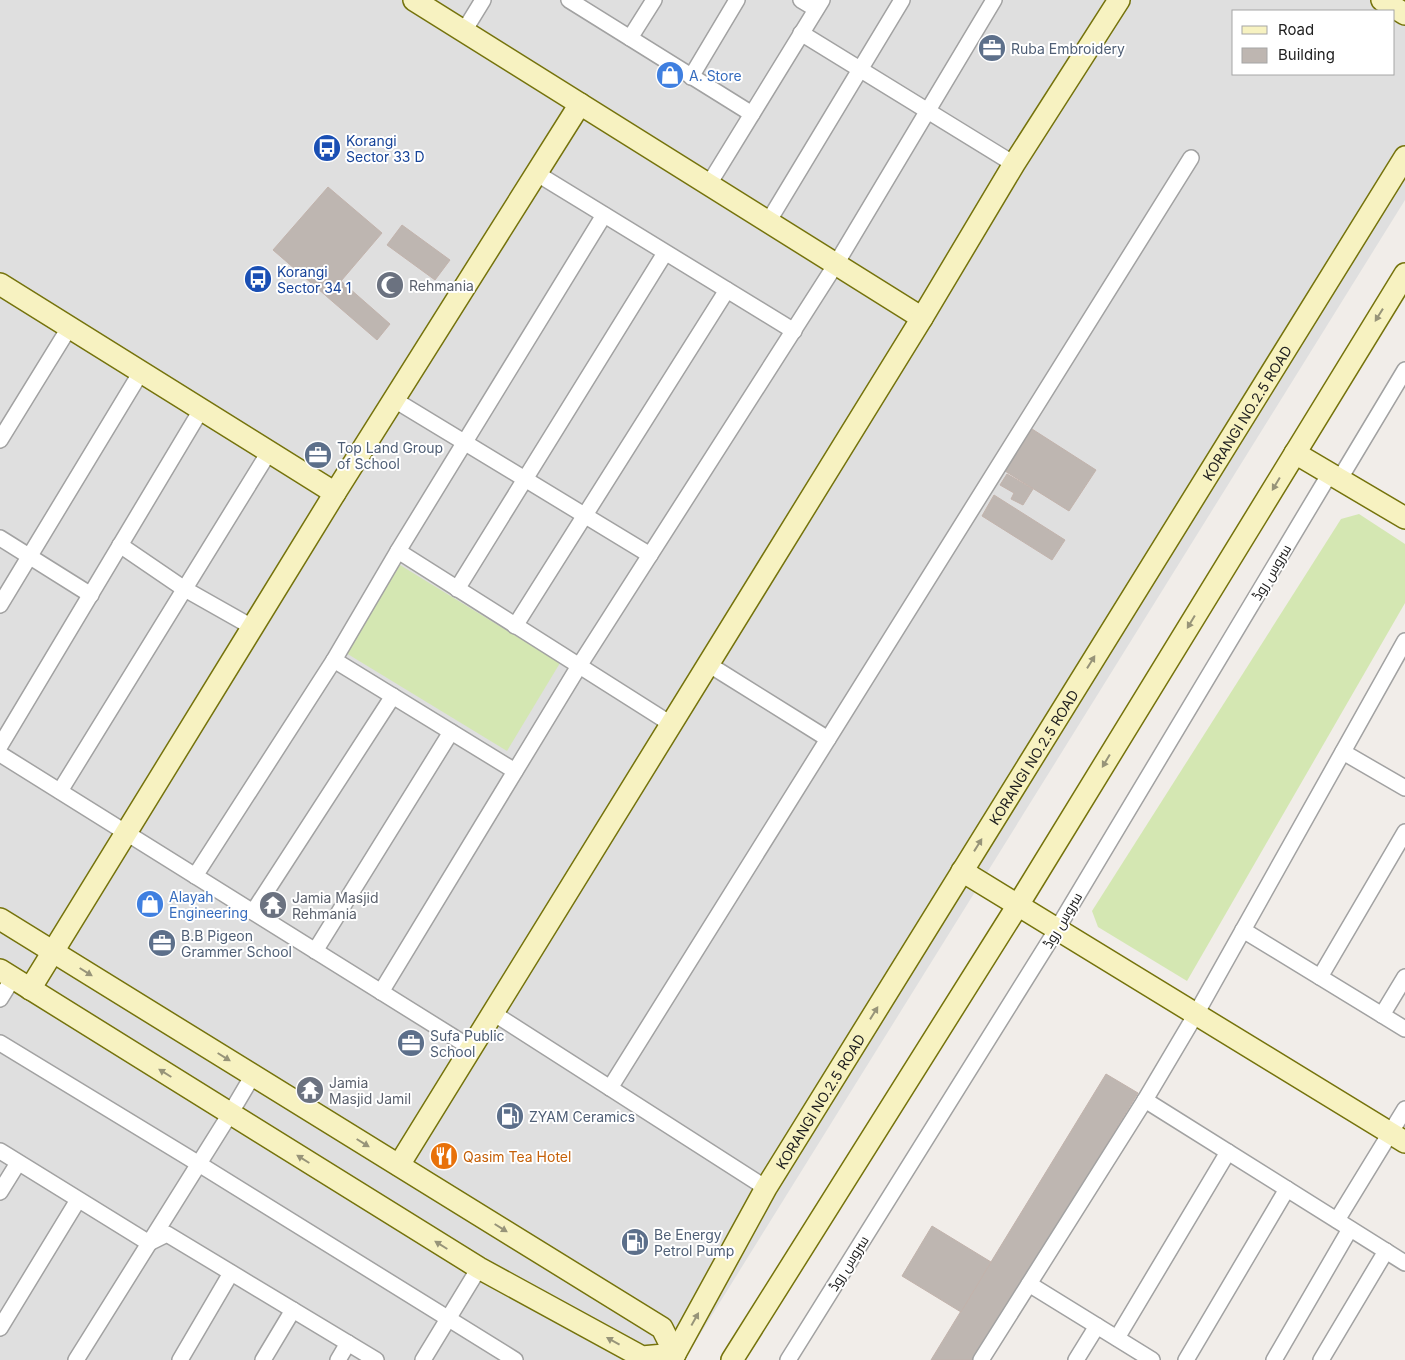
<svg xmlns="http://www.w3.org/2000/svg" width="1405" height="1360" font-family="Inter,Cairo,sans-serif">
<rect width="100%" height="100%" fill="#f1ede9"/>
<path fill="#dfdfdf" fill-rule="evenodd" d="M 0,0 L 1405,0 L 1405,200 L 684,1360 L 0,1360 ZM 1234,11 L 1394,11 L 1394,74 L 1234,74 Z"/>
<g fill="#d4e7b2">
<path d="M 1359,514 L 1405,544 L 1405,603 L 1187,981 L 1098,927 L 1092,911 L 1341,519 Z"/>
<path d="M 400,565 L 560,663 L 507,751 L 346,653 Z"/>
</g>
<g fill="#beb6b1" stroke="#c2b3ac">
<path d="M 328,187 L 382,233 L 341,281 L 390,324 L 377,340 L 273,250 Z"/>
<path d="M 402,225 L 450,260 L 435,280 L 387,245 Z"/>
<path d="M 1032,429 L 1096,470 L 1069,511 L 1005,471 Z"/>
<path d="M 1007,474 L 1033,489 L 1023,505 L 1011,499 L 1014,493 L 1000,485 Z"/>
<path d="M 994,495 L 1065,540 L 1052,560 L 982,516 Z"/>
<path d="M 1106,1074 L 1138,1093 L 975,1360 L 931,1360 Z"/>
<path d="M 932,1226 L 991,1262 L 961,1312 L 902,1276 Z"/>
</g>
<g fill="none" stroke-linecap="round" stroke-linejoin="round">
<defs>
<g id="street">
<path d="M 569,0 L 752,114"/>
<path d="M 801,0 L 816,9"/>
<path d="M 464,31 L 483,0"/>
<path d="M 801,33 L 1014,164"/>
<path d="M 630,38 L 654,0"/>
<path d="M 691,77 L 737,0"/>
<path d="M 536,173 L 794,331"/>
<path d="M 709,184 L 822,0"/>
<path d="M 768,222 L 902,0"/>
<path d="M 393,399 L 650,555"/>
<path d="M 0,440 L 69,328"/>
<path d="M 1339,480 L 1405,370"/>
<path d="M 0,538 L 91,595"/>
<path d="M 120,545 L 183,588 L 252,627"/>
<path d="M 398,551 L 604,215"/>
<path d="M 457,589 L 665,253"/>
<path d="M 0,605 L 141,372"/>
<path d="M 515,626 L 727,290"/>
<path d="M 708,664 L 828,739"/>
<path d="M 0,746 L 201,410"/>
<path d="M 1343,752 L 1405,788"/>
<path d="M 0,754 L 471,1048"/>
<path d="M 515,771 L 334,660 L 398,551 L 671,724"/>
<path d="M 60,791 L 269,452"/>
<path d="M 195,876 L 334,660"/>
<path d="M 253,912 L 393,696"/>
<path d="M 1243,930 L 1405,1029"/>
<path d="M 315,951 L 451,732"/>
<path d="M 1320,977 L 1405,832"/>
<path d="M 381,992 L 579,666 L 836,264 L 994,0"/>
<path d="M 0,999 L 13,978"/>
<path d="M 493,1013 L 766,1188"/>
<path d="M 1382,1015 L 1405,977"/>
<path d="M 0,1043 L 199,1164 L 515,1360"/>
<path d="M 610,1088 L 1191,158"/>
<path d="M 1145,1100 L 1405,1263"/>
<path d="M 0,1151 L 149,1243 L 167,1234 L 376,1360"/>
<path d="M 0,1192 L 18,1163"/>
<path d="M 1337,1220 L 1405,1109"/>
<path d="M 1029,1284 L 1152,1360"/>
<path d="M 0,1328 L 78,1200"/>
<path d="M 1117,1338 L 1228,1152"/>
<path d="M 76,1360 L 230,1114 L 253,1075"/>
<path d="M 180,1360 L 231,1273"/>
<path d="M 263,1360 L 293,1310"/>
<path d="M 338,1360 L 348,1343"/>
<path d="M 423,1360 L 479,1268"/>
<path d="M 788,1360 L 1057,929 L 1329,475"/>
<path d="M 981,1360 L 1145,1100 L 1196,1014 L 1405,641"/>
<path d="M 1076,1360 L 1097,1326"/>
<path d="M 1186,1360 L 1287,1189"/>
<path d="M 1274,1360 L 1350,1229"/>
<path d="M 1321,1360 L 1386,1251"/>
</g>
<g id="secondary">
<path d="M 414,0 L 922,318"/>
<path d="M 1382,0 L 1405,14"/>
<path d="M 0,284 L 335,493"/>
<path d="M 1295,453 L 1405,518"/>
<path d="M 962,871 L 1405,1142"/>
<path d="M 0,919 L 662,1328 L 675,1354 L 642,1357 L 479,1268 L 0,970"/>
<path d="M 30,989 L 335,493 L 580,104"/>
<path d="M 399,1165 L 922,318 L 1014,164 L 1119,0"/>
<path id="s1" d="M 669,1360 L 675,1354 L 766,1188 L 1405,157"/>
<path d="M 732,1360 L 1018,905 L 1405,274"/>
</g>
</defs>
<use href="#street" stroke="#a2a2a2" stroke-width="18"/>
<use href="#secondary" stroke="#75730c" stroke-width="24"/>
<use href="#street" stroke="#fff" stroke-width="15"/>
<use href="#secondary" stroke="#f7f2c1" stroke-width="21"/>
</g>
<defs><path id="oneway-solid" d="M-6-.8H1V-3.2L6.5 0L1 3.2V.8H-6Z" transform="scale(1.25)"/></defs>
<g fill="#979479">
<use href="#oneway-solid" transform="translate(1379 315) rotate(122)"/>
<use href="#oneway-solid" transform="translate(1276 484) rotate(121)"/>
<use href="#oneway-solid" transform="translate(1191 622) rotate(121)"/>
<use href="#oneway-solid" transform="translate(1091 662) rotate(-58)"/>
<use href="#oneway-solid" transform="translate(1106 761) rotate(121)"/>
<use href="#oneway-solid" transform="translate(978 845) rotate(-58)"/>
<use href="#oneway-solid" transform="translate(86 972) rotate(32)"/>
<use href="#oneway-solid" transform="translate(874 1013) rotate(-58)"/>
<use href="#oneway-solid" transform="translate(224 1057) rotate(32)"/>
<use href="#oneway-solid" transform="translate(165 1073) rotate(-148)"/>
<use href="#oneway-solid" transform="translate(363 1143) rotate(32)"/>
<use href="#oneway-solid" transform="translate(303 1159) rotate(-148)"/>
<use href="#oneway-solid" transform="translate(501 1228) rotate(32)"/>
<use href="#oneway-solid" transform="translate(441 1245) rotate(-148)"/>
<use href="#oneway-solid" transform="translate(695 1319) rotate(-61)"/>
<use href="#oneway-solid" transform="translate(613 1341) rotate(-151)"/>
</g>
<defs>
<symbol id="office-disc" viewBox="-11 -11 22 22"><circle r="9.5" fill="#5c6f8a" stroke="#fff"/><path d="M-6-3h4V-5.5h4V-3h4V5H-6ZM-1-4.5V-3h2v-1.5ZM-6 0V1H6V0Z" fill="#fff"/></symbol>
<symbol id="shop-disc" viewBox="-11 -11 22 22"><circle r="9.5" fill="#3f7fe0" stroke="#fff"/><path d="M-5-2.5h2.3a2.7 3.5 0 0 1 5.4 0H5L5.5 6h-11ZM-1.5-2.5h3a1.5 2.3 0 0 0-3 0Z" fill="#fff"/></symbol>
<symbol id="bus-disc" viewBox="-11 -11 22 22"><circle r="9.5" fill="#1a4fb4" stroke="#fff"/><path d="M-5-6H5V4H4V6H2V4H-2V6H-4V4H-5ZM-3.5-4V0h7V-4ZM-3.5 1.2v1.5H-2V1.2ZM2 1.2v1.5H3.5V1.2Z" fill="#fff"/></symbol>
<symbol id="mosque-disc" viewBox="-11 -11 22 22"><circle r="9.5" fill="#6b7280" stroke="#fff"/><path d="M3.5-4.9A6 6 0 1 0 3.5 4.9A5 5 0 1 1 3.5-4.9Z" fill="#fff"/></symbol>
<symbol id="temple-disc" viewBox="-11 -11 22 22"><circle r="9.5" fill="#6b7280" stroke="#fff"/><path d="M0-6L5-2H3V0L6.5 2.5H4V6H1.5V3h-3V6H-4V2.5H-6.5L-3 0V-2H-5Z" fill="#fff"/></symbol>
<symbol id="fuel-disc" viewBox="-11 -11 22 22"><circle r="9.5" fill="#5c6f8a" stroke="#fff"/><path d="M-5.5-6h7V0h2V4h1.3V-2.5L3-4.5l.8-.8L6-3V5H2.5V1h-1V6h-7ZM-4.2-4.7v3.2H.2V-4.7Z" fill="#fff"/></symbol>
<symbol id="restaurant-disc" viewBox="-11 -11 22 22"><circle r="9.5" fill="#e8710a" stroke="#fff"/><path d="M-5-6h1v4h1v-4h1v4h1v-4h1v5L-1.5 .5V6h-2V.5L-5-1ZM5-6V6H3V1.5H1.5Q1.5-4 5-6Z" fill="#fff"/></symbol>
</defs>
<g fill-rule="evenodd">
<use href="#office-disc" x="976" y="32" width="32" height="32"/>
<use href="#shop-disc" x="654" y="59" width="32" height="32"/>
<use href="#bus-disc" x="311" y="132" width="32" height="32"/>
<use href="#bus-disc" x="242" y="263" width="32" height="32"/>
<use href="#mosque-disc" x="374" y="269" width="32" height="32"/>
<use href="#office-disc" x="302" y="439" width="32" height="32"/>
<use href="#shop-disc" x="134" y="888" width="32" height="32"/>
<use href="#temple-disc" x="257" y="889" width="32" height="32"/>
<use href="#office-disc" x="146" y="927" width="32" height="32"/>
<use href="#office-disc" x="395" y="1027" width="32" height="32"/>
<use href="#temple-disc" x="294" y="1074" width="32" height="32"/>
<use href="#fuel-disc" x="494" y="1100" width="32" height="32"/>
<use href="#restaurant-disc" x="428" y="1140" width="32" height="32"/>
<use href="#fuel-disc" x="619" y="1226" width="32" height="32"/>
</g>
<g text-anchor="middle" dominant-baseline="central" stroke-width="4" stroke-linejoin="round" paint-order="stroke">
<g font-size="14" fill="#4e5e75" stroke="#fff" text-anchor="start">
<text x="1011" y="48">Ruba Embroidery</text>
<text x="337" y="447">Top Land Group<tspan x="337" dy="16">of School</tspan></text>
<text x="181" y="935">B.B Pigeon<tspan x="181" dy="16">Grammer School</tspan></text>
<text x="430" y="1035">Sufa Public<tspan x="430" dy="16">School</tspan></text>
<text x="529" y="1116">ZYAM Ceramics</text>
<text x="654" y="1234">Be Energy<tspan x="654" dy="16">Petrol Pump</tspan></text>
</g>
<g font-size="14" fill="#366cbe" stroke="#fff" text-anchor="start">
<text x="689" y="75">A. Store</text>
<text x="169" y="896">Alayah<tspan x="169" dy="16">Engineering</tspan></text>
</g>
<g font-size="14" fill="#164399" stroke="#fff" text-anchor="start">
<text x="346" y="140">Korangi<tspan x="346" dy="16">Sector 33 D</tspan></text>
<text x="277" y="271">Korangi<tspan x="277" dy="16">Sector 34 1</tspan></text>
</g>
<g font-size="14" fill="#5b616d" stroke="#fff" text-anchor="start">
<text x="409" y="285">Rehmania</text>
<text x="292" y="897">Jamia Masjid<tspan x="292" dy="16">Rehmania</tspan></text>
<text x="329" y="1082">Jamia<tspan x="329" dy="16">Masjid Jamil</tspan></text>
</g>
<g font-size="14" fill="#212121" stroke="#fff">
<text stroke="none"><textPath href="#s1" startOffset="1110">KORANGI NO.2.5 ROAD</textPath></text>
<text transform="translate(1271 572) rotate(-59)">سروس روڈ</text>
<text stroke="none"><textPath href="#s1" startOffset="705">KORANGI NO.2.5 ROAD</textPath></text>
<text transform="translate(1062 920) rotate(-59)">سروس روڈ</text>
<text stroke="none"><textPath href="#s1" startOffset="300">KORANGI NO.2.5 ROAD</textPath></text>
<text transform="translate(848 1263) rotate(-58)">سروس روڈ</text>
</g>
<g font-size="14" fill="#c56008" stroke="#fff" text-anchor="start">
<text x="463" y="1156">Qasim Tea Hotel</text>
</g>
</g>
<rect x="1232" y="10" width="162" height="65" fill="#ffffff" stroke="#a6a6a6"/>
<rect x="1242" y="26" width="25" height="8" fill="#f7f2c1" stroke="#a6a6a6"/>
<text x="1278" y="35" font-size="15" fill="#212121">Road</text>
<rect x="1242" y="48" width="25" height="15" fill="#beb6b1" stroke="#a6a6a6"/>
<text x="1278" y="60" font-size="15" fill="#212121">Building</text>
</svg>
